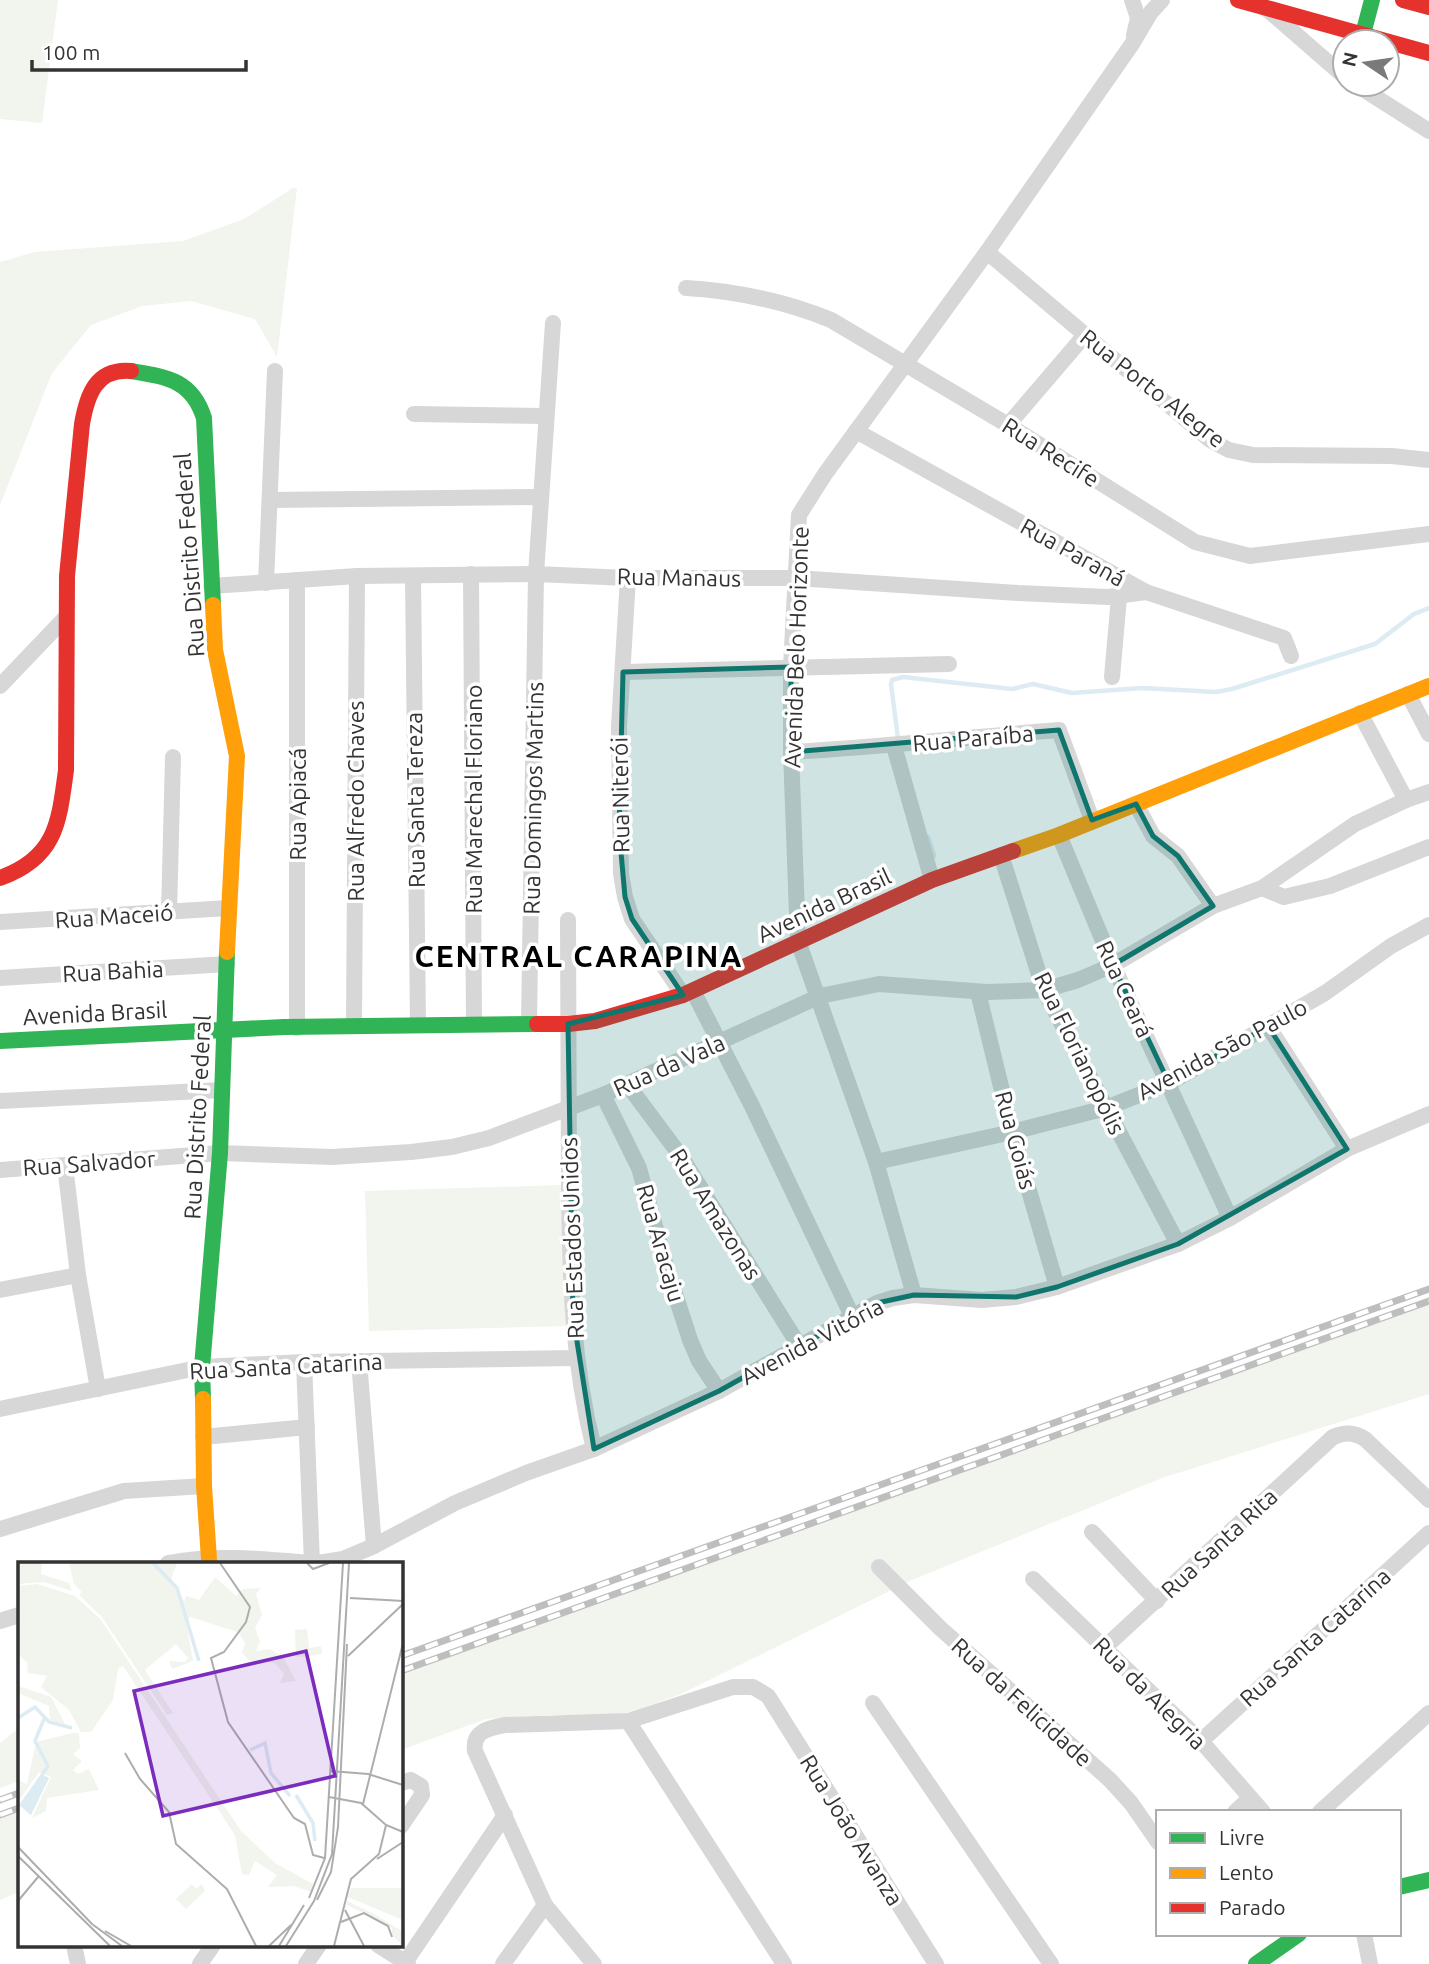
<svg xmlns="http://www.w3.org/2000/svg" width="1429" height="1964" font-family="Ubuntu,sans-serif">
<rect width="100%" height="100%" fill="#fff"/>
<g fill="#f1f5ed">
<path d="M 0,0 L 58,0 L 42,123 L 0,119 Z"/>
<path d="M 293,188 L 297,188 L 277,357 L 255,319 L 191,301 L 142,306 L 91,325 L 52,373 L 0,505 L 0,262 L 34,252 L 183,241 L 244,219 Z"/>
<path d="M 563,1185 L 566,1326 L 369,1331 L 365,1191 Z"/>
<path d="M 1429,1300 L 1429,1394 L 1162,1478 L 912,1580 L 681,1694 L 639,1709 L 614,1716 L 549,1715 L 486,1719 L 401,1750 L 401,1668 L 672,1574 L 1026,1446 L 1285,1357 Z"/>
<path d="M 19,1728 L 19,1781 L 0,1788 L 0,1743 Z"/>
<path d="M 19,1811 L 19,1892 L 0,1900 L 0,1818 Z"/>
</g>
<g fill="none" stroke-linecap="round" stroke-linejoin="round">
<g stroke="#ddebf3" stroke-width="4.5">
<path d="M 898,739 L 891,684 L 892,680 L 903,677 L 1012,689 L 1033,684 L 1072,693 L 1142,688 L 1216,692 L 1232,689 L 1375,644 L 1414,614 L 1429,608"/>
<path d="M 928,837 L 934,856"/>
</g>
<g stroke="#d7d7d7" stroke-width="16">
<path d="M 1132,0 L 1138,18 L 1134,35"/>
<path d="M 1268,10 L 1345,77"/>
<path d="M 1355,84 L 1429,131"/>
<path d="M 987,252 L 1210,440 L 1229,450 L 1253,455 L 1392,456 L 1429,460"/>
<path d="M 686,288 C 736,291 784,301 831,320 L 1008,425 L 1195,542 L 1250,556 L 1429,534"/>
<path d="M 414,414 L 546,416"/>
<path d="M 1008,425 L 1085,335"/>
<path d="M 856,431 L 1146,592 L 1284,638 L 1291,656"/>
<path d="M 271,500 L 540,497"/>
<path d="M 471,574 L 474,1024"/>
<path d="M 413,576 L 418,1025"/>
<path d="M 628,578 L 619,727 L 621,874 L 625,897 L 632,919 L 683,995"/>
<path d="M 266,583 L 275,371"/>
<path d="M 211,586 L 357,576 L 536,574 L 628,578 L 796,578 L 1018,593 L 1108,597 L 1146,592"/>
<path d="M 623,672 L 949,664"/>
<path d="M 1112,677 L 1119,597"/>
<path d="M 0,686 L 66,617"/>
<path d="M 1408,694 L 1429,734"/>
<path d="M 1360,713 L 1406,800"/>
<path d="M 894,746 L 932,880"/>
<path d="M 791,752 C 881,747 970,737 1059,730 L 1092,820"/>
<path d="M 1136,804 L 1153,836 L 1178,856 L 1213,906"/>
<path d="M 1059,835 L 1113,965 L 1230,1218"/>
<path d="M 1001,855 L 1044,990 L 1178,1244"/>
<path d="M 1262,888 L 1284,897 L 1330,886 L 1429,847"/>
<path d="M 169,913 L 173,757"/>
<path d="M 568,920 C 568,1010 568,1100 569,1191 C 570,1280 572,1362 594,1449"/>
<path d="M 0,922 L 228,908"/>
<path d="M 0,978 L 227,964"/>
<path d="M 693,991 L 752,1106 L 852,1316"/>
<path d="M 978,992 L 1012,1132 L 1057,1287"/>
<path d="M 529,1023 L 536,574 L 553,323"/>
<path d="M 354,1025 L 357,576"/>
<path d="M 1268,1026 L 1347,1149"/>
<path d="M 297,1028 L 297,580"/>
<path d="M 627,1084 L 680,1155 L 800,1347"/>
<path d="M 603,1095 L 639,1168 L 666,1266 L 690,1340 L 699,1361 L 719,1391"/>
<path d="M 0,1101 L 222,1090"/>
<path d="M 876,1162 L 1012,1132 L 1106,1108 L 1169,1083 L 1325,993 L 1391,946 L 1429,925"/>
<path d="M 65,1165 L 78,1275 L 98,1389"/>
<path d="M 0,1170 L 220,1153 L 332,1157 L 411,1152 L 452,1147 L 489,1138 L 603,1095 L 820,996 L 879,984 L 987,992 L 1044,990 L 1078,980 L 1113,965 L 1213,906 L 1262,888 L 1355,824 L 1406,800 L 1429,792"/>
<path d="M 0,1290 L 78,1275"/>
<path d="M 914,1295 L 876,1162 L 798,941 L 791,752 L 791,667 L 799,515 L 825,474 L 987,252 L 1132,44 L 1151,12 L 1162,0"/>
<path d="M 359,1361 L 374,1546"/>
<path d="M 304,1362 L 312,1563"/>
<path d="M 0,1409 L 202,1367 L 304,1362 L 576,1358"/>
<path d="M 203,1437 L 307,1427"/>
<path d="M 0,1529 L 124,1491 L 204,1486"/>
<path d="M 1092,1532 L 1157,1601"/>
<path d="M 168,1563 C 215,1554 263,1559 311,1563"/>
<path d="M 318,1563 L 343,1559 L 374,1546 L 455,1503 L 526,1473 L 594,1449 L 719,1391 L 877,1303 L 893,1298 L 914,1295 L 982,1300 L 1016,1297 L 1057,1287 L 1178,1244 L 1230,1218 L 1347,1149 L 1429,1114"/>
<path d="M 879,1567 L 940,1628 L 1110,1780 L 1131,1803 L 1158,1842"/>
<path d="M 1033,1579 L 1201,1741 L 1263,1812"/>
<path d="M 0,1621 L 19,1615"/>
<path d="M 1105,1647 L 1333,1437 C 1345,1432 1353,1432 1365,1439 L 1429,1500"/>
<path d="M 873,1703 L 1051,1964"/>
<path d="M 628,1721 L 784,1964"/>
<path d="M 1201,1741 L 1429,1533"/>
<path d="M 401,1783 L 411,1780 L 421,1786 L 422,1795 L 401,1826"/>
<path d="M 1235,1812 L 1250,1798"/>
<path d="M 1320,1812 L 1429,1713"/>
<path d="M 1364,1934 L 1370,1964"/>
<path d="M 74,1945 L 78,1964"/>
<path d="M 378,1945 L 408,1964"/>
<path d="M 200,1964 L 213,1945"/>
<path d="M 306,1964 L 319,1945"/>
<path d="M 404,1964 L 505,1815"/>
<path d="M 503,1964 L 545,1905"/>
<path d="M 594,1964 L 545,1905 L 475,1751 C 472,1731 489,1728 505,1725 L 628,1721 L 733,1687 L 753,1687 L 768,1696 L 936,1964"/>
</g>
<g stroke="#30b455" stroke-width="16">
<path d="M 1363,34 L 1372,0"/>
<path d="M 131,371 C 167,377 192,380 204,418 L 213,605"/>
<path d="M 0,1041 L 284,1027 L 537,1024"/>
<path d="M 203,1399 L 202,1367 L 220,1153 L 227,952"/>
<path d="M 1399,1887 L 1429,1880"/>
<path d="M 1256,1964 L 1299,1934"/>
</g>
<g stroke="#ff9f0a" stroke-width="16">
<path d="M 213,605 L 215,650 L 237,756 L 227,952"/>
<path d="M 1013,851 L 1059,835 L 1429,686"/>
<path d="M 203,1399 L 204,1486 L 209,1559"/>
</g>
<g stroke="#e5322d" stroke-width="16">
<path d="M 1238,0 L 1429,53"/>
<path d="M 1403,0 L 1429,7"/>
<path d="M 0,878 C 56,858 59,823 66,770 L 67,576 L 82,424 C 87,395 96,368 131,371"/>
<path d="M 537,1024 L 568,1024 L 595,1021 L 683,995 L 932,880 L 1013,851"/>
</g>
<defs>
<g id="rail">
<path d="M 401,1656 L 1429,1289"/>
<path d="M 401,1671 L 1429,1301"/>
<path d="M 0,1800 L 19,1793"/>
<path d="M 0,1815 L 19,1808"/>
</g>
</defs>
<use href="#rail" stroke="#bebebe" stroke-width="7"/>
<use href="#rail" stroke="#fff" stroke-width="4.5" stroke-dasharray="13" stroke-linecap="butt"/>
</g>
<path fill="#0f766e" fill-opacity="0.2" stroke="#0f766e" stroke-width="5" stroke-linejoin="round" d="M 791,667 L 791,752 L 1059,730 L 1092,820 L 1136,804 L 1153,836 L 1178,856 L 1213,906 L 1113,965 L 1169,1083 L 1268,1026 L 1347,1149 L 1178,1244 L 1057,1287 L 1016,1297 L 914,1295 L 877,1303 L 719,1391 L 594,1449 L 573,1316 L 568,1024 L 683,995 L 632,919 L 625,897 L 619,830 L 623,672 Z"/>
<g text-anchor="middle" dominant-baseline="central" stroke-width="7" stroke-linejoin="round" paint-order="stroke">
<g font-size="23" fill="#333" stroke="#fff">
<text transform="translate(1153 388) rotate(38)">Rua Porto Alegre</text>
<text transform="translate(1051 452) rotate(32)">Rua Recife</text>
<text transform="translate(1073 552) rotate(29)">Rua Paraná</text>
<text transform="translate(189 555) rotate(-94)">Rua Distrito Federal</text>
<text transform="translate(679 577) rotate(1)">Rua Manaus</text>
<text transform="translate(796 647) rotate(-88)">Avenida Belo Horizonte</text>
<text transform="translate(973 738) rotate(-5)">Rua Paraíba</text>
<text transform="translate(620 795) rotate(-91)">Rua Niterói</text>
<text transform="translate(533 798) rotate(-89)">Rua Domingos Martins</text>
<text transform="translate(473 799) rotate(-90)">Rua Marechal Floriano</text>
<text transform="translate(415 800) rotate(-91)">Rua Santa Tereza</text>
<text transform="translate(355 801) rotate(-90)">Rua Alfredo Chaves</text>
<text transform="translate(297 804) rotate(-90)">Rua Apiacá</text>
<text transform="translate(824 905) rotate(-25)">Avenida Brasil</text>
<text transform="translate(114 916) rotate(-4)">Rua Maceió</text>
<text transform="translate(113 971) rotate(-3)">Rua Bahia</text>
<text transform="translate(1125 989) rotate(65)">Rua Ceará</text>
<text transform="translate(95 1013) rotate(-3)">Avenida Brasil</text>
<text transform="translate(1222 1049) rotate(-28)">Avenida São Paulo</text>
<text transform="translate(1080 1053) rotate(64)">Rua Florianopólis</text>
<text transform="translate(669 1065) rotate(-24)">Rua da Vala</text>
<text transform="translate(197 1117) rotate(-87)">Rua Distrito Federal</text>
<text transform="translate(1016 1140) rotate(75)">Rua Goiás</text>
<text transform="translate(89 1163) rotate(-4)">Rua Salvador</text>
<text transform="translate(716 1214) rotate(58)">Rua Amazonas</text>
<text transform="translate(572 1238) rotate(-92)">Rua Estados Unidos</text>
<text transform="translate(661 1243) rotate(74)">Rua Aracaju</text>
<text transform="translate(812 1341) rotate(-28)">Avenida Vitória</text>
<text transform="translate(286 1366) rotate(-3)">Rua Santa Catarina</text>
<text transform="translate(1219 1543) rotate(-43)">Rua Santa Rita</text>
<text transform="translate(1315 1637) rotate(-42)">Rua Santa Catarina</text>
<text transform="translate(1150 1693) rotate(45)">Rua da Alegria</text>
<text transform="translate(1022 1702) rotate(42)">Rua da Felicidade</text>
<text transform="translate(852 1830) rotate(58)">Rua João Avanza</text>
</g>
<g font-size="30" font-weight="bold" letter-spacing="2" fill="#000" stroke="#fff">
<text x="579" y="956">CENTRAL CARAPINA</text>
</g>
</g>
<g transform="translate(18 1562)">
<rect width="385" height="385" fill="#fff"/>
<path d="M 0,1 L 24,1 L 23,12 L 51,21 L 54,29 L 26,20 L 0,22 ZM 51,1 L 159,1 L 153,17 L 166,39 L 169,34 L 181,38 L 197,15 L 218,34 L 225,27 L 243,26 L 238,32 L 244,53 L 237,66 L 242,80 L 238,89 L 252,87 L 265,95 L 278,119 L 262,121 L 266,112 L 257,101 L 232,99 L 224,91 L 227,81 L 220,70 L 172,55 L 168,60 L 175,99 L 154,107 L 151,99 L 167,100 L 170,96 L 158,82 L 127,108 L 155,151 L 149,153 L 84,55 L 61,33 L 64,30 L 56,22 ZM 19,22 L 57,34 L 83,58 L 223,269 L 257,301 L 297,323 L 293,330 L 276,324 L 250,325 L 259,313 L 237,299 L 231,313 L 224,312 L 217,273 L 105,104 L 100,107 L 95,138 L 73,170 L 63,170 L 51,148 L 23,125 L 29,114 L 10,111 L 9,100 L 0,93 L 0,24 ZM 289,67 L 291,86 L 303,84 L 304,92 L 291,94 L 290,85 L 290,94 L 278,95 L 277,68 ZM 0,124 L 33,135 L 48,164 L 32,158 L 31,144 L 0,131 ZM 55,171 L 61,171 L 62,186 L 55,192 L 64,199 L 55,208 L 60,212 L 71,207 L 81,228 L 29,236 L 28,249 L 14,256 L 33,215 L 21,210 L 0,240 L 0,218 L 9,222 L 18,180 ZM 174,322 L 178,327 L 184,322 L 187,329 L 168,347 L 158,337 ZM 333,326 L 385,326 L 385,358 L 330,335 ZM 329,339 L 358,353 L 385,370 L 385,384 L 374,373 L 374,366 L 329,343 Z" fill="#f1f5ed"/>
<path d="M 23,212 L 31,216 L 13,253 L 1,243 Z" fill="#ddebf3"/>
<path fill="none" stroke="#ddebf3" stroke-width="3.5" d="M 135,1 L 159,26 L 181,99M 0,156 L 17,145 L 31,160 L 54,166M 232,188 L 247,181 L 253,211 L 272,234M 24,213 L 30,204 L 17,179 L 26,157M 278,233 L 295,261 L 297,279"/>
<path fill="none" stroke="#adadad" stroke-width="2" d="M 202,1 L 232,45 L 228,60 L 206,90 L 193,96 L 210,160 L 276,256 L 287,262 L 295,293 L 306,296M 289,1 L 295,7 L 311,1M 332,36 L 385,39M 330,94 L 385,42M 0,182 L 0,205M 107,191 L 122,217 L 151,250 L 158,282 L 209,327 L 238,384M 313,209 L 350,212 L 385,223M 311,235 L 343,241 L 368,263 L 385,270M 345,242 L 385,81M 0,285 L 74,362 L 104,384M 0,294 L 92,384M 359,297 L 385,280M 291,336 L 307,296 L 325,1M 299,338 L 313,310 L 320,265 L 329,82M 0,339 L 20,315M 327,348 L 346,384M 323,360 L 346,351 L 370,364 L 374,375M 87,369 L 113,384M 251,384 L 273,363M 261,384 L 286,343M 268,384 L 296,339 L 314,292 L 331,1M 316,384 L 333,317 L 361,292 L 368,263"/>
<path fill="#7b2cbf" fill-opacity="0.15" stroke="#7b2cbf" stroke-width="3.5" d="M 288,89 L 317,214 L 145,254 L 116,129 Z"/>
<rect width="385" height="385" fill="none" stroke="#333" stroke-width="3.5"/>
</g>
<rect x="1156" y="1810" width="245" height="126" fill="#ffffff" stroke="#adadad" stroke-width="2"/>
<rect x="1170" y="1833" width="35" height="10" fill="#30b455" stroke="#adadad" stroke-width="2"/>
<text x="1219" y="1845" font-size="21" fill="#333333">Livre</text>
<rect x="1170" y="1868" width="35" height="10" fill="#ff9f0a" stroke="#adadad" stroke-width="2"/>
<text x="1219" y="1880" font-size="21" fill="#333333">Lento</text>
<rect x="1170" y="1903" width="35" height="10" fill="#e5322d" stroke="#adadad" stroke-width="2"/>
<text x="1219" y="1915" font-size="21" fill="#333333">Parado</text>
<g transform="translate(1366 63) rotate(283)"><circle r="33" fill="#ffffff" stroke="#adadad" stroke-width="2"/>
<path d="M0-5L12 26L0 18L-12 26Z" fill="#7a7a7a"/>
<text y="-10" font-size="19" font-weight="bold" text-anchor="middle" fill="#333333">N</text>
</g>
<path d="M32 60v10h214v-10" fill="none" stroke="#333333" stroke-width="3.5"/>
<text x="42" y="60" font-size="21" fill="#333333" stroke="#ffffff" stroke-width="5" paint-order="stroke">100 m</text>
</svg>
